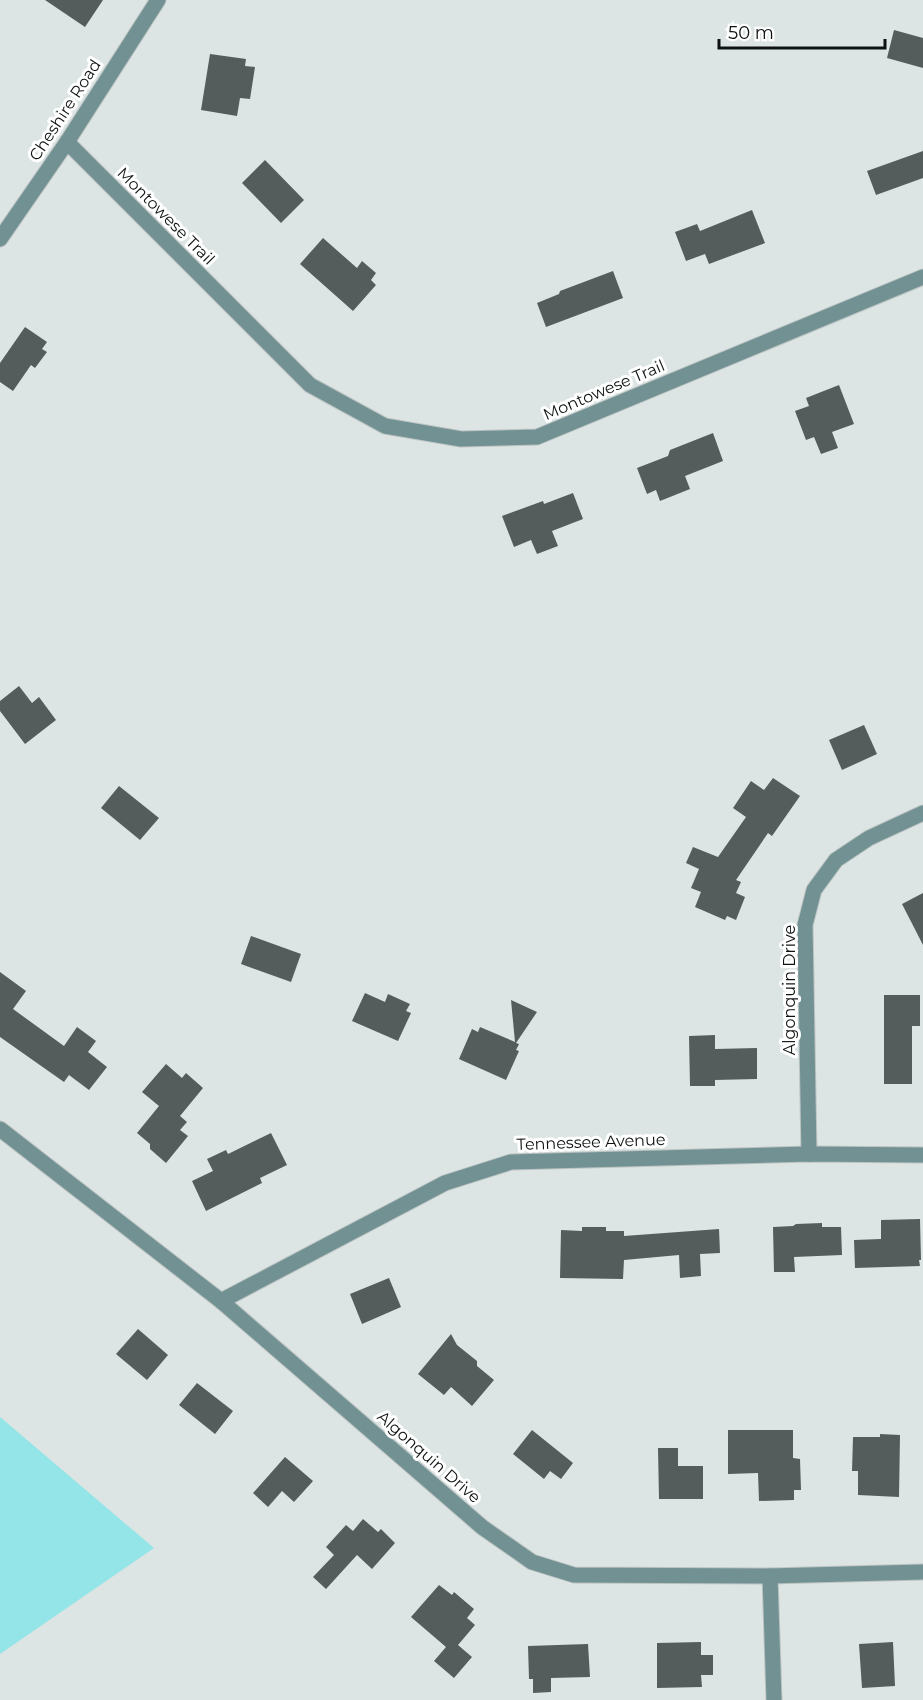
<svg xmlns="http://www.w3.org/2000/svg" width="923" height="1700" font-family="Montserrat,sans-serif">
<rect width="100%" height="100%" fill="#dce4e4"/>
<path fill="#93e5e8" d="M 0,1417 L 154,1548 L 0,1654 Z"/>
<g fill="#555c5c">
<path d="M 45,0 L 103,0 L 85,27 Z"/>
<path d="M 894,30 L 923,38 L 923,68 L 887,58 Z"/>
<path d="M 210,54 L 246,59 L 245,66 L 255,67 L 250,99 L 240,98 L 237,116 L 201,110 Z"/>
<path d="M 923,151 L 923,178 L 876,195 L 867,171 Z"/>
<path d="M 265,160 L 304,200 L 281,223 L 242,183 Z"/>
<path d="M 752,210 L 765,243 L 709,264 L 705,254 L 686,261 L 675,232 L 697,224 L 700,231 Z"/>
<path d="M 323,238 L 357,268 L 362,261 L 376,273 L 371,280 L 376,285 L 353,311 L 300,264 Z"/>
<path d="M 613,271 L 623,298 L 546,327 L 537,303 L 559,294 L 560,291 Z"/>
<path d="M 25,327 L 47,342 L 42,349 L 47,352 L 35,368 L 31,365 L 13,391 L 0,382 L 0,363 Z"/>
<path d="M 839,385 L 854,424 L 832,432 L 838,448 L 821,454 L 814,437 L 806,440 L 795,411 L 809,406 L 806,398 Z"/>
<path d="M 713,433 L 723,461 L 685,476 L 690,489 L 660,501 L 656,490 L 647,494 L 637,468 L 668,456 L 670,450 Z"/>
<path d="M 573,493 L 583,519 L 552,531 L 558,546 L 537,554 L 531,540 L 514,547 L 502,516 L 543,501 L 544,504 Z"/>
<path d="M 19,686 L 32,703 L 39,697 L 56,720 L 25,744 L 0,711 L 0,701 Z"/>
<path d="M 864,725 L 877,754 L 842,770 L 829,740 Z"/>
<path d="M 773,778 L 800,796 L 772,836 L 768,833 L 736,880 L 741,882 L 736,893 L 745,897 L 736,920 L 727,916 L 725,920 L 695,907 L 701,892 L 691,888 L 699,869 L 686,863 L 693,847 L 718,857 L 746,817 L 733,808 L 751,781 L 764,790 Z"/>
<path d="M 119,786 L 159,818 L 140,840 L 101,808 Z"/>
<path d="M 923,893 L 923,945 L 902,904 Z"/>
<path d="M 251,936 L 301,954 L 291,982 L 241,964 Z"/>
<path d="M 0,972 L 26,991 L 13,1009 L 64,1046 L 77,1027 L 96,1041 L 88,1052 L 107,1067 L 89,1090 L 69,1075 L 64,1082 L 0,1037 Z"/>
<path d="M 365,993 L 385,1002 L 388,994 L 410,1004 L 406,1011 L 411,1013 L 398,1041 L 352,1021 Z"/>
<path d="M 884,995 L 920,995 L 920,1026 L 912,1026 L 912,1084 L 884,1084 Z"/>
<path d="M 511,1000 L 537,1012 L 516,1043 L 519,1044 L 516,1050 L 519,1051 L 506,1080 L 459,1059 L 472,1029 L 478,1032 L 480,1027 L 515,1042 Z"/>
<path d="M 715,1035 L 715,1049 L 757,1048 L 757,1079 L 715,1080 L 715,1086 L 690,1086 L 689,1036 Z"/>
<path d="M 166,1064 L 182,1078 L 186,1073 L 203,1088 L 180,1116 L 187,1122 L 180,1130 L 188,1136 L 166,1163 L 150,1149 L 150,1144 L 137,1133 L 159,1106 L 142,1092 Z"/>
<path d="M 271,1133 L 287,1165 L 260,1178 L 262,1183 L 206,1211 L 192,1181 L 213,1171 L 207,1159 L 226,1150 L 228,1154 Z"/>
<path d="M 920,1219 L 921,1260 L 919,1260 L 920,1266 L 855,1268 L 854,1240 L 881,1239 L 881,1220 Z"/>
<path d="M 822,1223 L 822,1227 L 841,1227 L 842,1255 L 794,1257 L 795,1272 L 774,1272 L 773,1227 L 793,1226 L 796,1224 Z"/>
<path d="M 582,1227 L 606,1227 L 606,1231 L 624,1231 L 624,1236 L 719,1229 L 720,1253 L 700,1254 L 701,1276 L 680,1278 L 679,1255 L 624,1260 L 623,1279 L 560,1278 L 561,1230 L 582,1231 Z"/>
<path d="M 389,1278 L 401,1307 L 362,1324 L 350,1294 Z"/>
<path d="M 138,1329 L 168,1355 L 147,1380 L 116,1354 Z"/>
<path d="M 451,1334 L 457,1345 L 477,1361 L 477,1366 L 494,1380 L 472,1406 L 451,1387 L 444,1395 L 418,1374 Z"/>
<path d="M 197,1383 L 233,1411 L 215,1434 L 179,1405 Z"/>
<path d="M 532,1430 L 573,1463 L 561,1479 L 550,1471 L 544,1479 L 513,1454 Z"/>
<path d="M 728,1430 L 793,1430 L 793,1458 L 800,1459 L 801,1490 L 794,1490 L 794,1500 L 759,1501 L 758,1473 L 728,1474 Z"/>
<path d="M 880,1434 L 900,1435 L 899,1497 L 858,1495 L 858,1471 L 852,1471 L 853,1437 L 880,1437 Z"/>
<path d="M 658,1448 L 678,1448 L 678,1466 L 703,1466 L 703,1499 L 659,1499 Z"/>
<path d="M 285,1457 L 313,1481 L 294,1502 L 282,1491 L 268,1507 L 253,1493 Z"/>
<path d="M 363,1519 L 378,1532 L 381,1529 L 395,1543 L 372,1569 L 357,1555 L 326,1589 L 313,1577 L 334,1555 L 326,1547 L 346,1525 L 353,1531 Z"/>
<path d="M 439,1585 L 452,1595 L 454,1592 L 474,1609 L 467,1618 L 475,1625 L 458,1645 L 472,1657 L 454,1678 L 434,1661 L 446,1647 L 411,1617 Z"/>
<path d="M 701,1642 L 701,1655 L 713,1655 L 713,1675 L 701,1675 L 702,1687 L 657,1688 L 657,1643 Z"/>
<path d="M 893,1642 L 895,1686 L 862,1688 L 859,1644 Z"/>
<path d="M 588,1644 L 590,1677 L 551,1678 L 551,1692 L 533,1693 L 533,1679 L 529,1679 L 528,1646 Z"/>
</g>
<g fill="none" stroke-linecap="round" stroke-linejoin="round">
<defs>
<g id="minor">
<path d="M 67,142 L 310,385 L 385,426 L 461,439 L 537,437 L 923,277"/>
<path d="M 0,1129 L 221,1301 L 482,1527 L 532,1562 L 574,1575 L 770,1576 L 923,1572"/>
<path d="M 809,1154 L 805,925 L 814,890 L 836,860 L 869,838 L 923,813"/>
<path d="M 221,1301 L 445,1183 L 511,1162 L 809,1154 L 923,1155"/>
<path d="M 770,1576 L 774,1700"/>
</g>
<path id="tertiary" d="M 0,239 L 67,142 L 158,0"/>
</defs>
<use href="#minor" stroke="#bbc2c2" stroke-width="17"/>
<use href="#tertiary" stroke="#bbc2c2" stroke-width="17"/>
<use href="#minor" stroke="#719192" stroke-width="15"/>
<use href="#tertiary" stroke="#719192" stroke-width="15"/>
</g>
<g text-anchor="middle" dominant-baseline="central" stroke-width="6" stroke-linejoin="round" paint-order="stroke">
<g font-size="16" fill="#0e1111" stroke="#fff">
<text transform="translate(65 110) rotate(-57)">Cheshire Road</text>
<text transform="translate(166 216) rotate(45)">Montowese Trail</text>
<text transform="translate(604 390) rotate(-23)">Montowese Trail</text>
<text transform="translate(789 990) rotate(-90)">Algonquin Drive</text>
<text transform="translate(591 1142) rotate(-2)">Tennessee Avenue</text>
<text transform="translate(429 1457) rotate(41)">Algonquin Drive</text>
</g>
</g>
<path d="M719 39v9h166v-9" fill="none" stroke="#0e1111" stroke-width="3"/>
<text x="728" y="39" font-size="18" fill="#0e1111" stroke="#ffffff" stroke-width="4.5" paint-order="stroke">50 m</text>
</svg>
